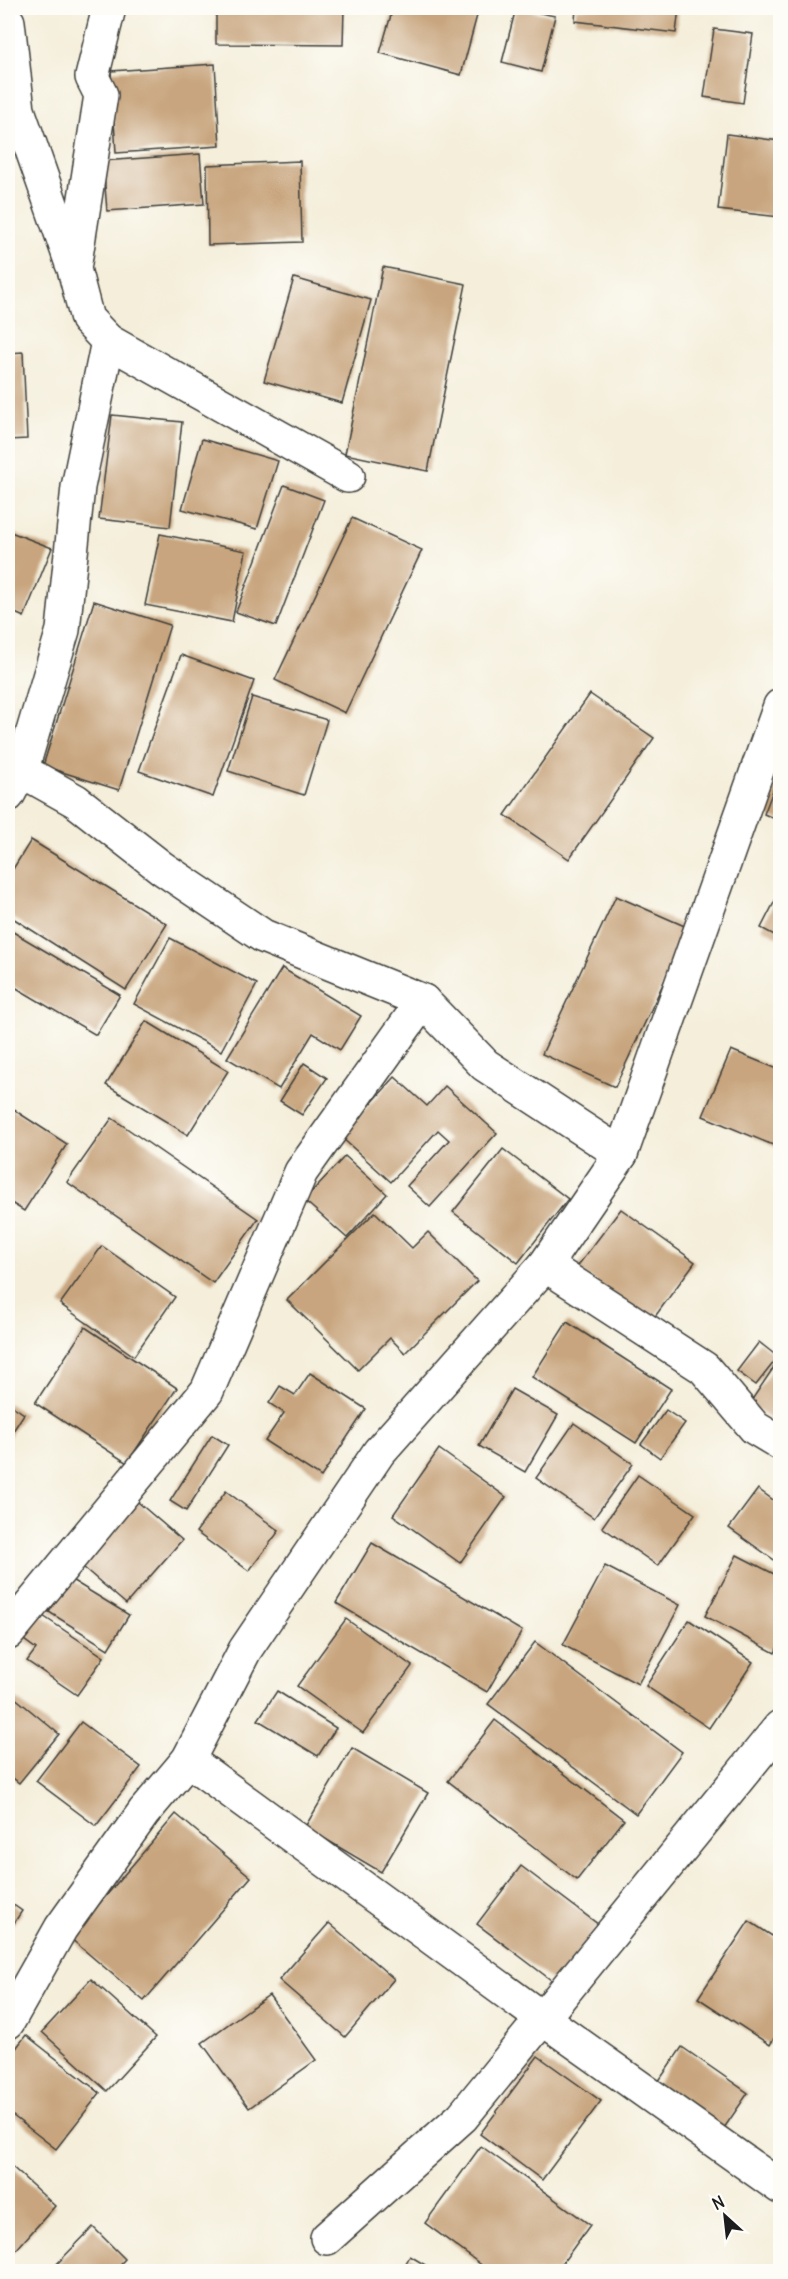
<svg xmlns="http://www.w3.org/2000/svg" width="788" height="2279" font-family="Delius,sans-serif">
<rect width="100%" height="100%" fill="#fdfcf7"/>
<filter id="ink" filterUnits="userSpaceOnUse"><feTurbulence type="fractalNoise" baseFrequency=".0167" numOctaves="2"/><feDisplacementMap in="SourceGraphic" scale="12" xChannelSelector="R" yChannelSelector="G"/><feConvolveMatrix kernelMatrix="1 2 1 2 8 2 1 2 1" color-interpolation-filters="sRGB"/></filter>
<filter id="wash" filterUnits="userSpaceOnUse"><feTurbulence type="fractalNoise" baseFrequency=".008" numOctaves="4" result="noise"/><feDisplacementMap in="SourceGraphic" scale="24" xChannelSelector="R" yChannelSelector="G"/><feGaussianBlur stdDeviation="1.35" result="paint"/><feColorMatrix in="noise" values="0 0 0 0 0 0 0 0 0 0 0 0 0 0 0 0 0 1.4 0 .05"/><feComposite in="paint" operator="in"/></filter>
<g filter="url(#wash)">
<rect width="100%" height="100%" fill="#f4eeda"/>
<g id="blocks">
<g fill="#c8a57e">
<path d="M 216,8 L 344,8 L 343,45 L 216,44 Z"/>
<path d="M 393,8 L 479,8 L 461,75 L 380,53 Z"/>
<path d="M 516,8 L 555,16 L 541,72 L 502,62 Z"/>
<path d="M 576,8 L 679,8 L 676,33 L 575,21 Z"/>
<path d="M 714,29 L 753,34 L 743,103 L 704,97 Z"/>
<path d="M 215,64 L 220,146 L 116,153 L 111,71 Z"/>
<path d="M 727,134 L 780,141 L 780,217 L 718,210 Z"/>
<path d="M 200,154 L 204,204 L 107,211 L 103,161 Z"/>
<path d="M 300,161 L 302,242 L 208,245 L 207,165 Z"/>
<path d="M 383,267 L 466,284 L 428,471 L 345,454 Z"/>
<path d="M 294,278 L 371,300 L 342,403 L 264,381 Z"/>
<path d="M 23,352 L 27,439 L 8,440 L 8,353 Z"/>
<path d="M 112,415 L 182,422 L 170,527 L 99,519 Z"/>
<path d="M 202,439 L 278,461 L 257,529 L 182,509 Z"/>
<path d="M 284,485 L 324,500 L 276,626 L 236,612 Z"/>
<path d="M 352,518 L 422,550 L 345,713 L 275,680 Z"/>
<path d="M 8,531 L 52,548 L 24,617 L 8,610 Z"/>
<path d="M 160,534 L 246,551 L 232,622 L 145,605 Z"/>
<path d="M 94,601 L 170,625 L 119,790 L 43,766 Z"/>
<path d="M 181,655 L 254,681 L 213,797 L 139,771 Z"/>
<path d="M 590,694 L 654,738 L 569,859 L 505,815 Z"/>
<path d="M 252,697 L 327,720 L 304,795 L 228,771 Z"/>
<path d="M 780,772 L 780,821 L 764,814 Z"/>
<path d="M 31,840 L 167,924 L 126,990 L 8,915 L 8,877 Z"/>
<path d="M 779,893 L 780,894 L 780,938 L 761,928 Z"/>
<path d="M 616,896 L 689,928 L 615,1087 L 542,1054 Z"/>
<path d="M 8,929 L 120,995 L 96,1035 L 8,983 Z"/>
<path d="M 170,938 L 257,984 L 221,1051 L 134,1004 Z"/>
<path d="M 282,968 L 361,1016 L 340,1050 L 313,1033 L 279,1089 L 227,1058 Z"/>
<path d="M 146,1021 L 228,1071 L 188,1135 L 106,1085 Z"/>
<path d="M 731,1050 L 780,1070 L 780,1148 L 703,1116 Z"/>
<path d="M 304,1063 L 327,1078 L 302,1115 L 280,1101 Z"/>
<path d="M 395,1077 L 427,1106 L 445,1086 L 497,1133 L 430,1207 L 407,1186 L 449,1140 L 438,1130 L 391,1182 L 341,1137 Z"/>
<path d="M 8,1106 L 67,1144 L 24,1211 L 8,1201 Z"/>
<path d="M 112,1118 L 258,1219 L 213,1283 L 67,1182 Z"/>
<path d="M 503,1149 L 568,1199 L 518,1263 L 453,1212 Z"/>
<path d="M 345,1156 L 387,1194 L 347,1238 L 304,1200 Z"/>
<path d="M 621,1209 L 695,1262 L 651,1322 L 576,1268 Z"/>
<path d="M 375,1212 L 412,1248 L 428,1232 L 477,1281 L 405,1353 L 390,1338 L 358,1370 L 287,1300 Z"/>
<path d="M 102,1246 L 175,1297 L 134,1356 L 60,1304 Z"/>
<path d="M 567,1322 L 671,1389 L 636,1443 L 532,1377 Z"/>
<path d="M 85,1327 L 177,1388 L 127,1463 L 35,1403 Z"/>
<path d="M 759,1342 L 778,1357 L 756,1385 L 737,1371 Z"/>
<path d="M 780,1358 L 780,1426 L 749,1404 Z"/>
<path d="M 310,1373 L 366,1409 L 321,1477 L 265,1441 L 284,1413 L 269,1403 L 280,1386 L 295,1395 Z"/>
<path d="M 512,1389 L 558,1415 L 525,1472 L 479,1446 Z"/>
<path d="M 8,1403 L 24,1414 L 8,1439 Z"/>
<path d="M 666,1410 L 685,1423 L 660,1458 L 641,1444 Z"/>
<path d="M 574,1423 L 633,1464 L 594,1518 L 536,1478 Z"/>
<path d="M 212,1435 L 228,1445 L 186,1511 L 170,1501 Z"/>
<path d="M 439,1449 L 506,1497 L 460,1563 L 393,1515 Z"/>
<path d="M 638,1475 L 695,1514 L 658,1566 L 602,1527 Z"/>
<path d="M 758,1489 L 780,1505 L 780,1564 L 729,1528 Z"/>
<path d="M 226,1491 L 279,1531 L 249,1571 L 196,1532 Z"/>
<path d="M 132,1497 L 182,1540 L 126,1604 L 76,1561 Z"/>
<path d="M 372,1543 L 522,1631 L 487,1692 L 336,1603 Z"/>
<path d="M 737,1555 L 780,1577 L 780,1642 L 775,1653 L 705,1616 Z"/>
<path d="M 605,1566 L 680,1605 L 638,1684 L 563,1645 Z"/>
<path d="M 70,1579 L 129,1615 L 108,1649 L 49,1612 Z"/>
<path d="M 37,1612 L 104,1657 L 77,1695 L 27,1661 L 36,1649 L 20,1637 Z"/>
<path d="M 346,1619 L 412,1666 L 363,1733 L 297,1686 Z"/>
<path d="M 689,1620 L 753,1662 L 709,1728 L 646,1686 Z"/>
<path d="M 535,1642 L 682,1752 L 636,1814 L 488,1704 Z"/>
<path d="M 277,1691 L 336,1728 L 318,1756 L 258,1720 Z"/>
<path d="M 8,1692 L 59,1734 L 19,1783 L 8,1774 Z"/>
<path d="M 495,1720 L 624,1820 L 577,1880 L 448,1781 Z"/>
<path d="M 81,1722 L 141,1767 L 96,1826 L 36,1781 Z"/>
<path d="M 352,1748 L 428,1793 L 381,1872 L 305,1827 Z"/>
<path d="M 176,1814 L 251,1877 L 144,2001 L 70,1938 Z"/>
<path d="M 521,1866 L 599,1925 L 555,1983 L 477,1924 Z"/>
<path d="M 8,1901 L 22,1911 L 8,1932 Z"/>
<path d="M 749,1921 L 780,1941 L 780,2029 L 770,2045 L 698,1998 Z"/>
<path d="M 329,1923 L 394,1979 L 345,2037 L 279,1980 Z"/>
<path d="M 91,1979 L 156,2037 L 107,2091 L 42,2032 Z"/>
<path d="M 269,1995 L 316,2060 L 249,2108 L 202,2043 Z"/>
<path d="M 26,2035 L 100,2093 L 56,2149 L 8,2112 L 8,2059 Z"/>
<path d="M 682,2047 L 748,2093 L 722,2131 L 656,2085 Z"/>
<path d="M 538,2056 L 601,2101 L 542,2180 L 480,2134 Z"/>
<path d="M 481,2146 L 590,2225 L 556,2272 L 491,2272 L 425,2223 Z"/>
<path d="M 8,2163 L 55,2206 L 8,2259 Z"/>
<path d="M 93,2227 L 125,2259 L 113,2272 L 49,2272 Z"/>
<path d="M 410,2256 L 437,2272 L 401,2272 Z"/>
</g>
</g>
</g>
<g filter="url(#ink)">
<use href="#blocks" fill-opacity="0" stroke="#3c3c38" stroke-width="1.5"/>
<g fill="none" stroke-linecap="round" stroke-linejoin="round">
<defs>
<g id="minor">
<path d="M 8,22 L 18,110 L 72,264"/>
<path d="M 108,341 L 348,476"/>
<path d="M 8,763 L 76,801 L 162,868 L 263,936 L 423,1001 L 485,1065 L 621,1154"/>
<path d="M 8,795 L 22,769 L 63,630 L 78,487 L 108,341 L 87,319 L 74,269 L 101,95 L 92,77 L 109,8"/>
<path d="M 545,1265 L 704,1368 L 755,1428 L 780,1443"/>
<path d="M 8,1633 L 207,1391 L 301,1172 L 423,1001"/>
<path d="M 188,1760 L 543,2019 L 780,2187"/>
<path d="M 8,2022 L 61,1928 L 144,1812 L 188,1760 L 245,1650 L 379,1452 L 545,1265 L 621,1154 L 780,706"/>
<path d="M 327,2238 L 462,2117 L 780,1727"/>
</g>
</defs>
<use href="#minor" stroke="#3c3c38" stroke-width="36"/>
<use href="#minor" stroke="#fff" stroke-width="33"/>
</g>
</g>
<rect width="788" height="2279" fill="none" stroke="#fdfcf7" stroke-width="30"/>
<g transform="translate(725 2216) rotate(333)" stroke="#fdfcf7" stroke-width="4.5" paint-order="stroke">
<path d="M0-4.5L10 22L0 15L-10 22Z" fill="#1c1c1c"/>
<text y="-9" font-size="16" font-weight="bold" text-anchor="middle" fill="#1c1c1c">N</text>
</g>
</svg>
